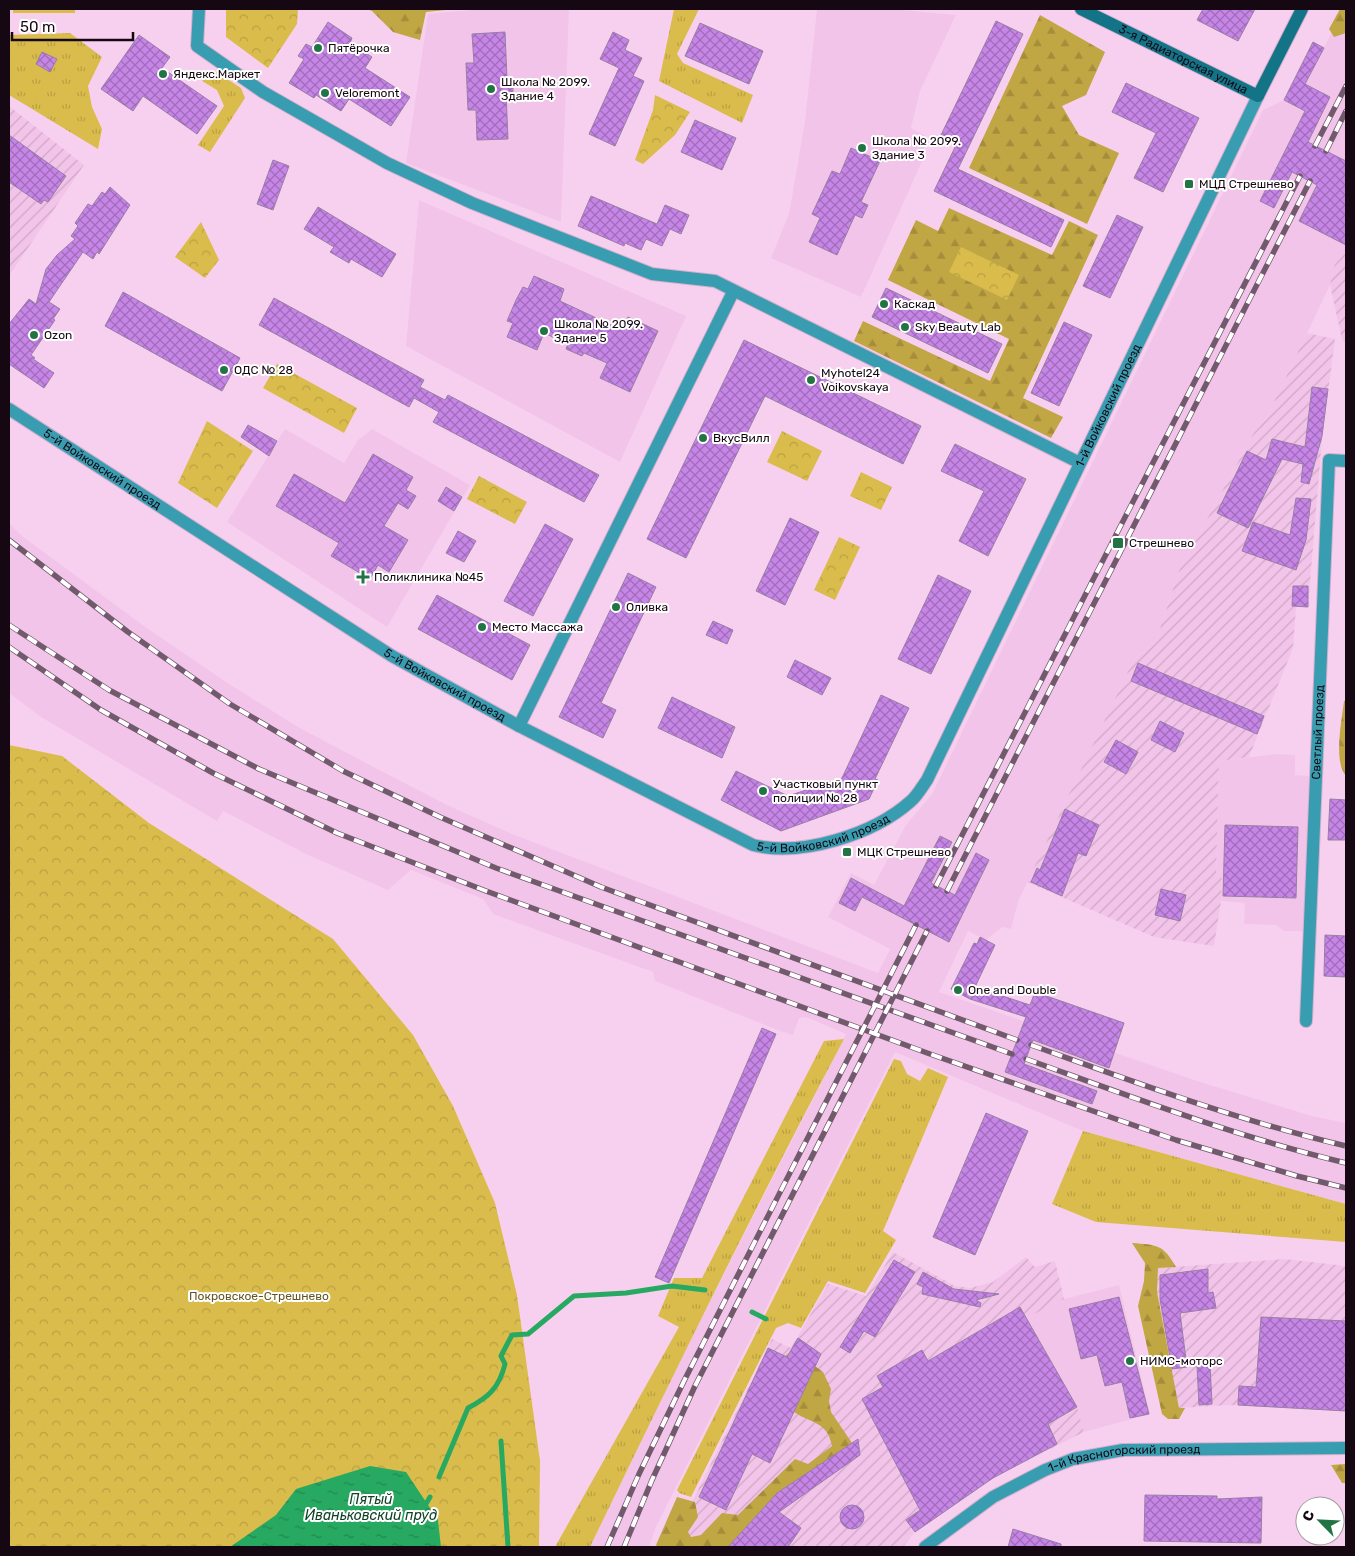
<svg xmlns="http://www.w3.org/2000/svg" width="1355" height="1556" font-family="Rubik,sans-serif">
<defs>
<pattern id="industrial-furrows" width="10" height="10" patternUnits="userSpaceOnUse" patternTransform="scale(1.25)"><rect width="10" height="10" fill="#f3c4e9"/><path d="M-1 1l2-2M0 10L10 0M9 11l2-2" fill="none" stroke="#cfa7c7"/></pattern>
<pattern id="grass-tufts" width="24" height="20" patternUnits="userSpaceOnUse" patternTransform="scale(1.25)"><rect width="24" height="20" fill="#dabc4c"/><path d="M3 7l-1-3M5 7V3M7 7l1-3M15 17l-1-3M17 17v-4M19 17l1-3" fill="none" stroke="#baa041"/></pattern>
<pattern id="forest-firs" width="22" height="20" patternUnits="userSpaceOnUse" patternTransform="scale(1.25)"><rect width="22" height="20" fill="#c1a644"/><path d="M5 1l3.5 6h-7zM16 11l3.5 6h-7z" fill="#a58d3b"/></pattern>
<pattern id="park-crowns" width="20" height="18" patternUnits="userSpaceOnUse" patternTransform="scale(1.25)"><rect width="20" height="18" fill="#dabc4c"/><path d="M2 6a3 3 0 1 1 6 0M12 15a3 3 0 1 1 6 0" fill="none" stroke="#baa041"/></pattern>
<pattern id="water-ripples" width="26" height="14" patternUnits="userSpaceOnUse" patternTransform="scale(1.25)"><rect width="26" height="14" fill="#27a962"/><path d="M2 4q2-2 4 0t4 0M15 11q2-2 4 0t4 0" fill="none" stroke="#20884f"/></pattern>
<pattern id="building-cross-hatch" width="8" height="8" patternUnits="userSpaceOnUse" patternTransform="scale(1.25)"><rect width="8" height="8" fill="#c786e7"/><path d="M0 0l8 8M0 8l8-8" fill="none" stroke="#a06cba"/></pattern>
</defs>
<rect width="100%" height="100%" fill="#f8d0ef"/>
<g fill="#f3c4e9">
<path d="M 482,9 L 569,9 L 561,222 L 406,163 L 428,14 Z"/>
<path d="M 817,9 L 892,9 L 956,15 L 920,91 L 911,128 L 926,136 L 923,159 L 861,297 L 771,258 L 789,214 L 805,121 Z"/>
<path d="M 1344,9 L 1346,9 L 1346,250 L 1334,266 L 1330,285 L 1267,417 L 1253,434 L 1179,571 L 1155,644 L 1134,659 L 1018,902 L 1011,929 L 1002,927 L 986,940 L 968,931 L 939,992 L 1200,1082 L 1312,1116 L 1346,1123 L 1346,1204 L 1083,1131 L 895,1052 L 707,1425 L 656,1527 L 649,1547 L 590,1547 L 686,1349 L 846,1034 L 806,1017 L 799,1018 L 793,1035 L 780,1031 L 655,981 L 653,972 L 493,914 L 483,899 L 411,870 L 388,890 L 306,854 L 223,811 L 217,821 L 41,717 L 9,693 L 9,523 L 22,536 L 144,626 L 229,684 L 298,727 L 366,763 L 447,805 L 512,834 L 878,973 L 890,949 L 828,917 L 851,873 L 874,885 L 906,825 L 932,794 L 1263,110 L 1284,100 L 1313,42 L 1324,47 Z"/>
<path d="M 419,200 L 686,316 L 620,462 L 406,346 Z"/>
<path d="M 285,429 L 344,463 L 358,440 L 372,429 L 470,485 L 387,627 L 227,522 Z"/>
<path d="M 1277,754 L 1295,755 L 1295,775 L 1309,776 L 1304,931 L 1283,931 L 1277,925 L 1244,924 L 1245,903 L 1221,901 L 1222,874 L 1216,873 L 1219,761 Z"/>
<path d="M 1119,1285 L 1150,1414 L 1084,1432 L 1077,1407 L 1027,1318 L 1064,1299 Z"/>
</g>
<g fill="url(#industrial-furrows)">
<path d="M 9,106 L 84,165 L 9,276 Z"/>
<path d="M 1346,250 L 1346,343 L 1342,340 L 1330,285 L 1334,266 Z"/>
<path d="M 1307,333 L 1335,339 L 1322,438 L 1308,607 L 1296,607 L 1293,648 L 1249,757 L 1219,761 L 1216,873 L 1222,873 L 1221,901 L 1214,946 L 1154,937 L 1027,882 L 1134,659 L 1155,644 L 1179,571 L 1253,434 L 1267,417 Z"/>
<path d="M 893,1252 L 955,1286 L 970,1288 L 993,1282 L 1026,1257 L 1035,1267 L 1055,1261 L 1064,1299 L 1027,1318 L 1077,1407 L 1084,1432 L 993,1478 L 915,1532 L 903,1547 L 682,1547 L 673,1541 L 772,1339 L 791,1348 L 828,1284 L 866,1296 Z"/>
<path d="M 1285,1259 L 1346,1266 L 1346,1411 L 1229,1405 L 1179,1408 L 1157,1292 L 1158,1268 Z"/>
</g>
<g fill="url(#grass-tufts)">
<path d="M 674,9 L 699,9 L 677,54 L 683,63 L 753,95 L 742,123 L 659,81 Z"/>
<path d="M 70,33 L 102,57 L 88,86 L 92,107 L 102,129 L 98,149 L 9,95 L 9,35 Z"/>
<path d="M 213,70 L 241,88 L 245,98 L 210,152 L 198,145 L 224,106 L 217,90 L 202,81 Z"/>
<path d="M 844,1039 C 755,1207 672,1377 590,1547 L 555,1547 L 679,1327 L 658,1316 L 674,1278 L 702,1278 L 824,1041 Z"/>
<path d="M 894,1059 L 901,1061 L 907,1074 L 920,1081 L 928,1068 L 948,1077 L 883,1231 L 896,1240 L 865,1293 L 828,1281 L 801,1328 L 788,1323 L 776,1328 L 691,1497 L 679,1493 L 677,1490 Z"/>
<path d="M 1083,1131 L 1346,1204 L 1346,1242 L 1096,1222 L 1052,1204 Z"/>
</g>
<g fill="url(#forest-firs)">
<path d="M 367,9 L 456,9 L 426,12 L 420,40 L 393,32 L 372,11 Z"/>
<path d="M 1340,9 L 1346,9 L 1346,33 L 1334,37 L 1329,29 Z"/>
<path d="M 1040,15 L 1105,52 L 1086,95 L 1062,106 L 1079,135 L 1119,153 L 1087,224 L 969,168 Z"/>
<path d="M 949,208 L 1052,255 L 1069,221 L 1098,235 L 1023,398 L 1063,417 L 1051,438 L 854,341 L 863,321 L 990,381 L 1009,339 L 888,280 L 916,220 L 938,231 Z"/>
<path d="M 1346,700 L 1346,776 C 1333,761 1342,719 1344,701 Z"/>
<path d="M 1132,1243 C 1157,1245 1163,1244 1176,1267 L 1158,1268 L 1157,1292 L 1179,1408 L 1185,1408 L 1179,1419 L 1168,1419 L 1162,1414 L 1138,1306 L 1144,1281 L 1145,1263 Z"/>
<path d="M 793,1350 L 823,1372 L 831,1389 L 829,1401 L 831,1412 L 852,1443 L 777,1493 L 728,1547 L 658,1547 L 656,1545 L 677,1497 L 695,1502 L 698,1517 L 688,1532 L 691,1537 L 701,1535 L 722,1513 L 738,1515 L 795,1459 L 808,1464 L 832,1446 C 827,1421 812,1424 794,1412 L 785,1356 Z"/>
<path d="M 1346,1464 L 1346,1483 L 1342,1483 L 1331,1465 Z"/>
</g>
<g fill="url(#park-crowns)">
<rect x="13" y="9" width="62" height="4"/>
<path d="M 226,9 L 298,9 L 297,24 L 268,68 L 226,37 Z"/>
<path d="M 655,95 L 690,112 L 675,135 L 643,164 L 635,160 L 653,110 Z"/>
<path d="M 201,222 L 219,260 L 205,278 L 175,257 Z"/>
<path d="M 961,247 L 1019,275 L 1007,300 L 949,272 Z"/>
<path d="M 277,364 L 357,408 L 344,433 L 263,388 Z"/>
<path d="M 207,421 L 253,451 L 217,508 L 178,483 Z"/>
<path d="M 782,431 L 822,451 L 807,481 L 767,462 Z"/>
<path d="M 861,472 L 892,487 L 881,510 L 850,496 Z"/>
<path d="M 479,476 L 527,502 L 515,524 L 467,499 Z"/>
<path d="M 839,537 L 860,547 L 835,600 L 814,590 Z"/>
<path d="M 9,745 L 62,756 L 149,823 L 333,939 L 413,1035 L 453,1106 L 495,1203 L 517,1295 L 540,1461 L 539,1547 L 9,1547 Z"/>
</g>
<path fill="url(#water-ripples)" d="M 370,1466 L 406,1472 L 438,1520 L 441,1547 L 230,1547 L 276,1515 L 296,1489 Z"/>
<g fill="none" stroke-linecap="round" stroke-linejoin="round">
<g stroke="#27a962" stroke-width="5">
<path d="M 752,1312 L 766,1319"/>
<path d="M 501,1441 L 508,1547"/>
<path d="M 439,1477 L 468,1408 C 489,1397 499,1388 505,1364 L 501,1356 L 512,1335 L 528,1334 L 574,1296 L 626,1293 L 672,1286 L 705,1290"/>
<path d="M 423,1509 L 430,1497"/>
</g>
</g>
<g fill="url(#building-cross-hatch)" stroke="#977fa4">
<path d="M 1203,9 L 1255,9 L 1238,41 L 1197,20 Z"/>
<path d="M 996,21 L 1023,34 L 958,169 L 1064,220 L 1051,247 L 934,191 L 957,143 L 941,135 Z"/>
<path d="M 328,22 L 352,38 L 350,43 L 372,57 L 365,68 L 410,97 L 391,126 L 349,99 L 341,111 L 316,95 L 314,98 L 289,83 L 304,59 L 298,56 L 306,44 L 312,47 Z"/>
<path d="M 700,23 L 763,51 L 749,84 L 685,56 Z"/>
<path d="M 505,32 L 507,79 L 513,78 L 513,92 L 506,93 L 508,139 L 477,140 L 476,110 L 468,110 L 466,63 L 474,63 L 472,34 Z"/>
<path d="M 613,32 L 629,40 L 625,50 L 642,58 L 633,76 L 644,81 L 615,146 L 589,134 L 619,68 L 600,59 Z"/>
<path d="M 139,35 L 170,57 L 162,68 L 217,106 L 197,134 L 143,96 L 133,111 L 101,89 Z"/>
<path d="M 1313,42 L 1324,48 L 1305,84 L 1330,97 L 1308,142 L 1346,161 L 1346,245 L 1299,221 L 1317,185 L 1292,172 L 1274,208 L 1260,201 L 1305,111 L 1284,100 Z"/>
<path d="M 42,52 L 57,59 L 50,72 L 36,64 Z"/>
<path d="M 1126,83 L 1199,118 L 1163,192 L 1134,178 L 1156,133 L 1112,112 Z"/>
<path d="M 695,120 L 736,138 L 722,170 L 681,152 Z"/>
<path d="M 9,135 L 66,176 L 48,202 L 44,200 L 41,204 L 9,182 Z"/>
<path d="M 851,148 L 880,161 L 861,202 L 868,205 L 862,218 L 855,215 L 837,255 L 809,242 L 820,218 L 812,214 L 832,171 L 840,174 Z"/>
<path d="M 273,160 L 289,166 L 273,210 L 257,204 Z"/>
<path d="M 110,187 L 130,205 L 99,254 L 97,252 L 93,259 L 83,252 L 49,302 L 60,309 L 53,319 L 55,320 L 31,355 L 35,358 L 33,359 L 54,373 L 44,388 L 9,364 L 9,324 L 29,299 L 36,304 L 46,269 L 57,255 L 75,239 L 71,236 L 78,226 L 75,223 L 88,204 L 92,206 L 102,192 L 105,194 Z"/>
<path d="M 591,196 L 657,224 L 665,205 L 689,215 L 681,234 L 670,229 L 662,246 L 646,239 L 641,250 L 625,243 L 624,246 L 578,226 Z"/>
<path d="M 318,207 L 396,254 L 382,277 L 351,259 L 349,263 L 330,252 L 334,247 L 304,229 Z"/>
<path d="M 1117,215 L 1143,227 L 1110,298 L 1083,286 Z"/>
<path d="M 534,276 L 564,289 L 560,301 L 622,330 L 628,317 L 658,331 L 630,392 L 600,378 L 607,363 L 584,353 L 582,356 L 566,349 L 568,344 L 544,333 L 537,350 L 507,337 L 513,323 L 507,321 L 516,300 L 523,287 L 528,289 Z"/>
<path d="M 886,288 L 1002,344 L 988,373 L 872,317 Z"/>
<path d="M 123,292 L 240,358 L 222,391 L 105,326 Z"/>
<path d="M 274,298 L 424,380 L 420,387 L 445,400 L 448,395 L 599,475 L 584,502 L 433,422 L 439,412 L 414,398 L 409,407 L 259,325 Z"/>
<path d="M 1064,322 L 1092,335 L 1059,406 L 1031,393 Z"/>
<path d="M 744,340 L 921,426 L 903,464 L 765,396 L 686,558 L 647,539 Z"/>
<path d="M 1312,387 L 1328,389 L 1322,436 L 1309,484 L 1301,482 L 1303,464 L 1282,459 L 1248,528 L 1217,513 L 1247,451 L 1266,460 L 1272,439 L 1305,447 Z"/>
<path d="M 248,425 L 277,441 L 269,456 L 241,437 Z"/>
<path d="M 955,444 L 1026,479 L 988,556 L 959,541 L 984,491 L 941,471 Z"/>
<path d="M 373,454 L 413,477 L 406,490 L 416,496 L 408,509 L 398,503 L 384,526 L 408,540 L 389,572 L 378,565 L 370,579 L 331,556 L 339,543 L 276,506 L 294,474 L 345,503 Z"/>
<path d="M 446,487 L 462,497 L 454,511 L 438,501 Z"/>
<path d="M 1296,498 L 1311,499 L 1306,540 L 1296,570 L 1242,551 L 1253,522 L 1290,535 Z"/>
<path d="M 790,518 L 819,532 L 785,605 L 756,591 Z"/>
<path d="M 545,524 L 573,539 L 533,616 L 504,601 Z"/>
<path d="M 458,531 L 476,541 L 464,562 L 446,553 Z"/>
<path d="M 628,573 L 656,587 L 601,703 L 616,710 L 603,738 L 559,717 Z"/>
<path d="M 938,575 L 971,591 L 931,674 L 898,659 Z"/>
<path d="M 1293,586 L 1308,586 L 1308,607 L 1292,606 Z"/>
<path d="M 437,595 L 530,645 L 512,680 L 418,629 Z"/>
<path d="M 713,621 L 733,630 L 727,644 L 706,635 Z"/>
<path d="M 795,660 L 831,678 L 822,695 L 787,677 Z"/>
<path d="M 1138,663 L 1264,716 L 1257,734 L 1131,681 Z"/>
<path d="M 881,695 L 909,708 L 875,779 L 878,780 L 869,799 L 781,831 L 721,800 L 736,771 L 788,796 L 842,778 Z"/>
<path d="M 672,697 L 735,727 L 722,758 L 658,728 Z"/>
<path d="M 1160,721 L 1184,733 L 1175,752 L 1151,740 Z"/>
<path d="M 1116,740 L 1138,752 L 1126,774 L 1104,762 Z"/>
<path d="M 1330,799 L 1346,800 L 1346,840 L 1328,840 Z"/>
<path d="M 1065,809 L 1099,825 L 1086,856 L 1078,853 L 1062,896 L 1031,882 L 1037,868 L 1040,870 Z"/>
<path d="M 1225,825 L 1298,827 L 1296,898 L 1223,896 Z"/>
<path d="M 940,836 L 952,842 L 931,883 L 955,895 L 976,853 L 989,860 L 949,942 L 862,897 L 855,911 L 839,903 L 851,878 L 904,906 Z"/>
<path d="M 1161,889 L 1186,895 L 1180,921 L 1155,915 Z"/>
<path d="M 1325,935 L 1346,936 L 1346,977 L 1324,976 Z"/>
<path d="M 980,937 L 995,945 L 975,987 L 1030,1005 L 1035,992 L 1124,1023 L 1109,1068 L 1033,1040 L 1024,1064 L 1097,1091 L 1092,1104 L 1005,1072 L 1026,1017 L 970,999 L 951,989 L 974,943 L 977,944 Z"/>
<path d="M 762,1028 L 776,1034 L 669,1283 L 655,1277 Z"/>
<path d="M 986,1113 L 1028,1131 L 975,1255 L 933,1237 Z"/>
<path d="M 894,1260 L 915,1272 L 875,1337 L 864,1331 L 850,1353 L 840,1347 Z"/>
<path d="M 1208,1269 L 1208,1293 L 1213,1292 L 1216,1308 L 1180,1313 L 1187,1367 L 1172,1369 L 1160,1299 L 1160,1275 Z"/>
<path d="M 923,1272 L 954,1289 L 999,1294 L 976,1300 L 981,1303 L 980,1307 L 922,1294 L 923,1287 L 917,1284 Z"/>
<path d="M 1119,1297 L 1149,1414 L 1130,1418 L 1122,1382 L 1105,1386 L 1097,1355 L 1081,1359 L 1069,1309 Z"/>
<path d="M 1020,1307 L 1077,1407 L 1048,1424 L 1057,1444 L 993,1478 L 915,1532 L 906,1520 L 920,1510 L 862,1399 L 883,1387 L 877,1376 L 922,1350 L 928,1361 Z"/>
<path d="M 1261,1317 L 1346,1321 L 1346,1411 L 1238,1405 L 1239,1386 L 1256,1387 Z"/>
<path d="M 798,1338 L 821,1354 L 770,1463 L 752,1454 L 726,1510 L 699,1497 L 768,1348 L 787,1357 Z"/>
<path d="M 1210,1365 L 1212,1404 L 1199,1405 L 1197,1366 Z"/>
<path d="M 858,1439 L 860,1455 L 779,1512 L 801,1528 L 788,1547 L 728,1547 L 777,1493 Z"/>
<path d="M 1145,1495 L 1217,1496 L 1217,1499 L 1262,1497 L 1261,1543 L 1144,1541 Z"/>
<circle cx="852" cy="1517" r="12"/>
<path d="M 1013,1529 L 1061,1544 L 1061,1547 L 1008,1547 Z"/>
</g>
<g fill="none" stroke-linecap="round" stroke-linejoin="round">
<defs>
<g id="street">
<path d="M 199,9 L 197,46 L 263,92 L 347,140 L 387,163 L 472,203 L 652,274 L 715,281 L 1080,463"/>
<path id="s1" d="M 9,409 L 392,656 L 519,726 L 753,845 C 801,857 873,835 911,801 C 917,796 922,787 927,780 L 1258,96"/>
<path d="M 519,726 L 733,292"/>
<path id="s2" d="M 1306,1021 L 1329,460 L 1346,461"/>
<path id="s3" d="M 925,1547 L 993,1497 L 1045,1470 L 1073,1459 L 1123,1450 L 1346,1448"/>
</g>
<g id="secondary">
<path id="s4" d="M 1081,9 L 1258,96 L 1302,9"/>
</g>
</defs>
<use href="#street" stroke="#d4b0cc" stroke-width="14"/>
<use href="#secondary" stroke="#d4b0cc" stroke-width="14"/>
<use href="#street" stroke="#399db1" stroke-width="12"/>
<use href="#secondary" stroke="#127486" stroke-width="12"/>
<defs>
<g id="rail">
<path d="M 1315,146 L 1346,86"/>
<path d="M 1326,151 L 1346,111"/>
<path d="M 9,540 L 128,632 L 230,704 L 343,771 L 440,817 L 601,887 L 1017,1040"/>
<path d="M 9,625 L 109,690 L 259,769 L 496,868 L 1012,1054"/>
<path d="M 9,647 L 101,710 L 213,773 L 337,833 L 486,891 L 930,1054 L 1176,1140 L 1297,1176 L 1346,1188"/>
<path d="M 936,886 L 1300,176"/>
<path d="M 947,891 L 1310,181"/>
<path d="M 1031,1045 C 1135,1082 1239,1121 1346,1146"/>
<path d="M 1026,1059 C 1132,1097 1237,1137 1346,1163"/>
<path d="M 607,1547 L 639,1474 L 684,1381 L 916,925"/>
<path d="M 624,1547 L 652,1480 L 695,1386 L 927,931"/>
</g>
</defs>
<use href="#rail" stroke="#725a6d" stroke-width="5.5"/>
<use href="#rail" stroke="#fff" stroke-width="4" stroke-dasharray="11" stroke-linecap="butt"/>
</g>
<g fill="#237445" stroke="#fff" stroke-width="2">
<circle cx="318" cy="48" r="5"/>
<circle cx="163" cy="74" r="5"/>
<circle cx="491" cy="89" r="5"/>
<circle cx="325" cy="93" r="5"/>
<circle cx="862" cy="148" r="5"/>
<rect x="1184" y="179" width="10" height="10" rx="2.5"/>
<circle cx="884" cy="304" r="5"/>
<circle cx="905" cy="327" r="5"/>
<circle cx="544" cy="331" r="5"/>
<circle cx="34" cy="335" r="5"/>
<circle cx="224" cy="370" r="5"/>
<circle cx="811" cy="380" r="5"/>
<circle cx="703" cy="438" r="5"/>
<rect x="1112" y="537" width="12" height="12" rx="2.5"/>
<path d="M360.5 569.5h5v5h5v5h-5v5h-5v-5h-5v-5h5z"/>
<circle cx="616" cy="607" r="5"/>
<circle cx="482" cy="627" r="5"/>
<circle cx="763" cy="791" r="5"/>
<rect x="842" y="847" width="10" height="10" rx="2.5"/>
<circle cx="958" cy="990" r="5"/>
<circle cx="1130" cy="1361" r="5"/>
</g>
<g text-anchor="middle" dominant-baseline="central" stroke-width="4" stroke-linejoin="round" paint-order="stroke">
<g font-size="12" fill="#150812" stroke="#fff" text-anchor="start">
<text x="328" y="48">Пятёрочка</text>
<text x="173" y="74">Яндекс.Маркет</text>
<text x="501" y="82">Школа № 2099.<tspan x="501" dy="14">Здание 4</tspan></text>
<text x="335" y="93">Veloremont</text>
<text x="872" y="141">Школа № 2099.<tspan x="872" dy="14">Здание 3</tspan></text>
<text x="1199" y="184">МЦД Стрешнево</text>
<text x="894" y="304">Каскад</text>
<text x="554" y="324">Школа № 2099.<tspan x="554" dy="14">Здание 5</tspan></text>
<text x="915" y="327">Sky Beauty Lab</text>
<text x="44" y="335">Ozon</text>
<text x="234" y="370">ОДС № 28</text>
<text x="821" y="373">Myhotel24<tspan x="821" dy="14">Voikovskaya</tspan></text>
<text x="713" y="438">ВкусВилл</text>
<text x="1129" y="543">Стрешнево</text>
<text x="374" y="577">Поликлиника №45</text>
<text x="626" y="607">Оливка</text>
<text x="492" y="627">Место Массажа</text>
<text x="773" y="784">Участковый пункт<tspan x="773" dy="14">полиции № 28</tspan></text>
<text x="857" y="852">МЦК Стрешнево</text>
<text x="968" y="990">One and Double</text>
<text x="1140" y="1361">НИМС-моторс</text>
</g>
<g font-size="12" fill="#150812" stroke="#fff">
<text stroke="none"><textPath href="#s4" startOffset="114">3-я Радиаторская улица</textPath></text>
<text stroke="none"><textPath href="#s1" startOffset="1475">1-й Войковский проезд</textPath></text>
<text stroke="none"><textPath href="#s1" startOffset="111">5-й Войковский проезд</textPath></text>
<text stroke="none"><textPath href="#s1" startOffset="516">5-й Войковский проезд</textPath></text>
<text stroke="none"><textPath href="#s2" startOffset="289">Светлый проезд</textPath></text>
<text stroke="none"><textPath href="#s1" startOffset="936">5-й Войковский проезд</textPath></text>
<text stroke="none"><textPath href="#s3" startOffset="224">1-й Красногорский проезд</textPath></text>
</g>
<g font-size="12" fill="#645622" stroke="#fff">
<text x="259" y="1296">Покровское-Стрешнево</text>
</g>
<g font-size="14" font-style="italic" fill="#104125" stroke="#fff">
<text x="371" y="1499">Пятый<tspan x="371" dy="16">Иваньковский пруд</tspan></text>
</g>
</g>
<rect width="1355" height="1556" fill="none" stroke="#150812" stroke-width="20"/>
<g transform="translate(1320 1521) rotate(294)"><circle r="24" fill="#ffffff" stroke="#a19ca0"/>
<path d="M0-4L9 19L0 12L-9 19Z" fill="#237445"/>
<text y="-8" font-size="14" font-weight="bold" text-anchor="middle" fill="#150812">С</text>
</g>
<path d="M12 32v8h121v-8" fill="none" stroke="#150812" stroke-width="2.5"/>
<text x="20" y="32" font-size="15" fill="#150812" stroke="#ffffff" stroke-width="4" paint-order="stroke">50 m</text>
</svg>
